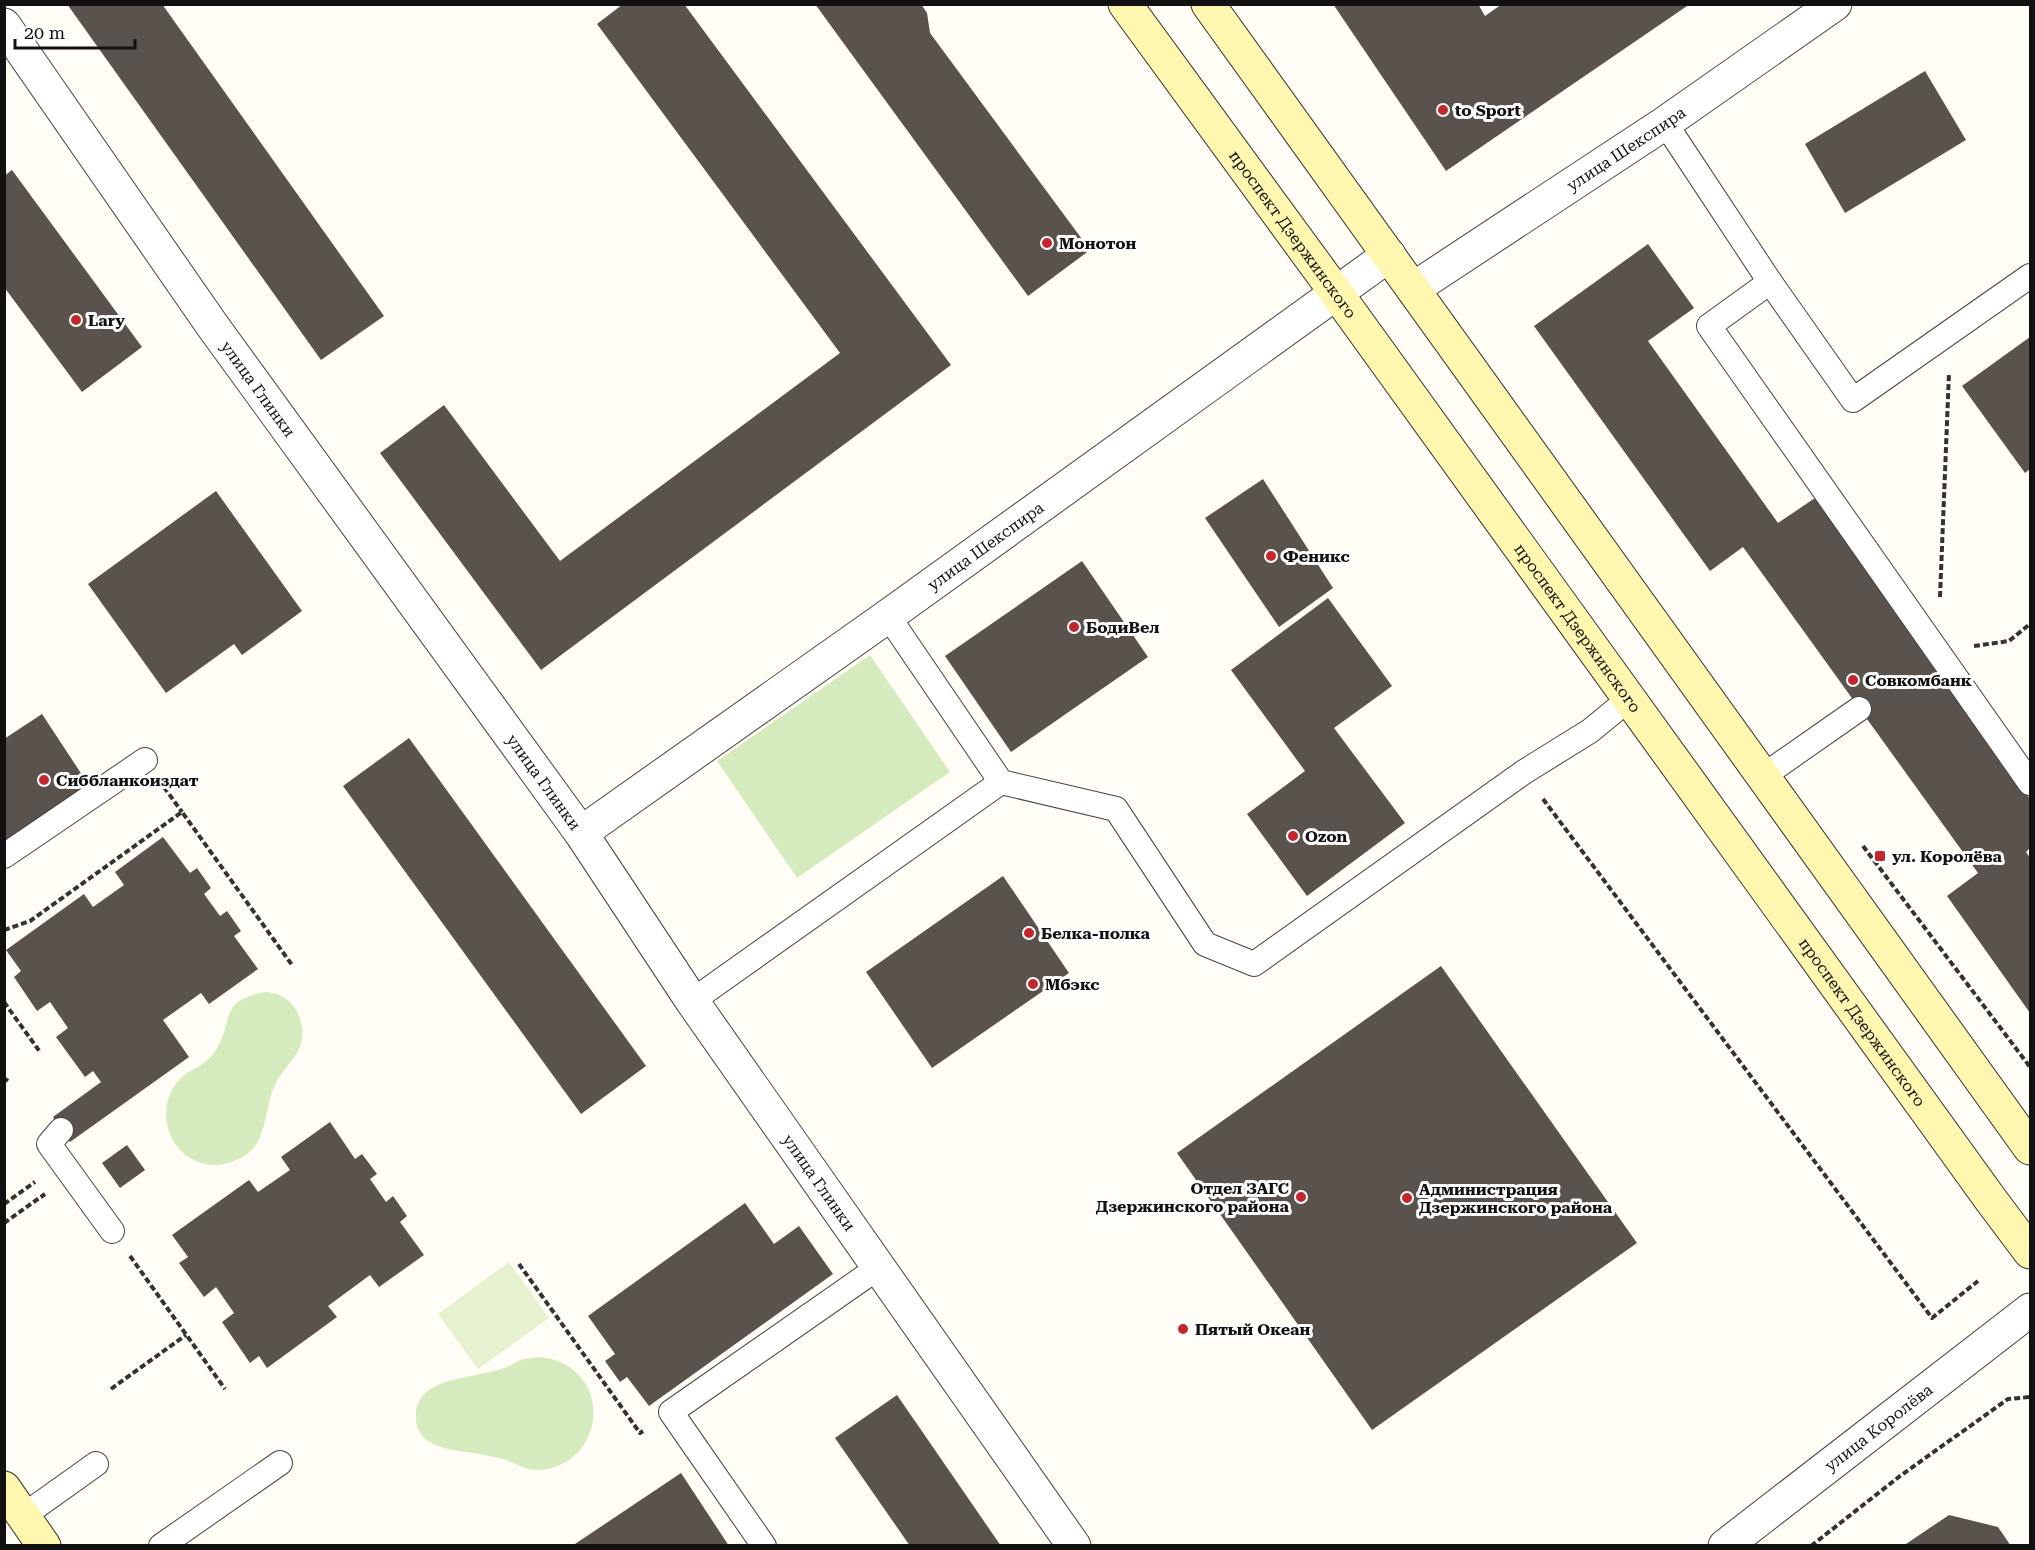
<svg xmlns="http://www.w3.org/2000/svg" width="2035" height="1550" font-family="'Roboto Serif',serif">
<rect width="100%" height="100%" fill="#fffdf5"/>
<g fill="#d5ebbd">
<path d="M 870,655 L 950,772 L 797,878 L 717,761 Z"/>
<path d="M 266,992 C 270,993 275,993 279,995 C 299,1003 308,1030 299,1049 C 293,1061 282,1071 276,1083 C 261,1113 271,1150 231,1162 C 219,1166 208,1166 196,1161 C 165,1148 156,1105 179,1080 C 189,1069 204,1067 214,1053 C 235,1024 216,1000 266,992 Z"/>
<path d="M 539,1357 C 545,1358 551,1358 557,1361 C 614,1382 601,1465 540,1470 C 527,1471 517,1464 506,1460 C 497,1457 487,1456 479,1454 C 453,1450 412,1449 416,1412 C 417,1401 424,1392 434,1387 C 453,1377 483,1375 504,1368 C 510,1366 515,1362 521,1360 C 526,1358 533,1358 539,1357 Z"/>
</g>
<path fill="#e6f2cf" d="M 509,1262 L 549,1318 L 478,1369 L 438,1314 Z"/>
<g fill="#5a524d">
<path d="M 67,4 L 162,4 L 384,316 L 321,360 Z"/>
<path d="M 623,4 L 684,4 L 951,365 L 541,670 L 380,453 L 444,405 L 560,561 L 840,353 L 597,24 Z"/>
<path d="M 815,4 L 921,4 L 927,13 L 930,33 L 1090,250 L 1028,296 Z"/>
<path d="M 1333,4 L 1478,4 L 1485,16 L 1502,4 L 1690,4 L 1446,171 Z"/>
<path d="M 1925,71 L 1966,140 L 1845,213 L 1805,144 Z"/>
<path d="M 12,170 L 142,347 L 82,392 L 4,287 L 4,176 Z"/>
<path d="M 1648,244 L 1694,308 L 1648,341 L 1778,523 L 1815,498 L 2030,799 L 2030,848 L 2026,852 L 2030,858 L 2030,1013 L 1947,896 L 1978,873 L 1743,547 L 1710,571 L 1534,326 Z"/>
<path d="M 2030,337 L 2030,469 L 2025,473 L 1962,386 Z"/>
<path d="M 1263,479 L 1333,588 L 1279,627 L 1205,518 Z"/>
<path d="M 216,491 L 302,611 L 242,655 L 234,644 L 166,693 L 88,584 Z"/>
<path d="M 1082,561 L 1148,657 L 1011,752 L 945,656 Z"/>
<path d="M 1328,598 L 1392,686 L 1334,728 L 1405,823 L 1307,896 L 1247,814 L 1305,771 L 1231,670 Z"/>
<path d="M 42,714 L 92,790 L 4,848 L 4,739 Z"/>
<path d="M 409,738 L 646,1066 L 581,1114 L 343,786 Z"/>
<path d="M 163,837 L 190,873 L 197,868 L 211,888 L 204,894 L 220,916 L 227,911 L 241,931 L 234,936 L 258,969 L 209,1004 L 201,993 L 163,1020 L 189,1057 L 70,1142 L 53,1117 L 101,1082 L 93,1071 L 85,1077 L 56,1037 L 68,1028 L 50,1002 L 37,1011 L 14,977 L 21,971 L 6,950 L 84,894 L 93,907 L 124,885 L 115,872 Z"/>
<path d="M 1003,876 L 1069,973 L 932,1068 L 866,972 Z"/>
<path d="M 1441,966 L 1637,1243 L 1372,1430 L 1177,1153 Z"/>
<path d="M 330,1122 L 355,1159 L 362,1154 L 377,1174 L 370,1179 L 386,1202 L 393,1196 L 407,1216 L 400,1222 L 424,1255 L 379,1287 L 370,1275 L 328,1306 L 337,1317 L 267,1368 L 259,1356 L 250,1363 L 222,1322 L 234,1313 L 216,1287 L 204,1297 L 179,1263 L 188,1257 L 172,1235 L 249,1180 L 258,1192 L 290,1170 L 281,1157 Z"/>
<path d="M 127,1145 L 145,1170 L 120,1188 L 102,1163 Z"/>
<path d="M 745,1203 L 774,1244 L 799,1226 L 833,1274 L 649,1406 L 627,1377 L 620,1382 L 605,1361 L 615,1354 L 588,1316 Z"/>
<path d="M 897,1395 L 1001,1546 L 910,1546 L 835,1438 Z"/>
<path d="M 681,1473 L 729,1546 L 572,1546 Z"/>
<path d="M 1949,1515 L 1998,1527 L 2011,1546 L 1903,1546 Z"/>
</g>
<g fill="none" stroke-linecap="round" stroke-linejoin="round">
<defs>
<g id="lane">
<path d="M 1665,123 L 1770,282 L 1709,326 L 2030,783"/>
<path d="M 1770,282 L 1853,400 L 2030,276"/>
<path d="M 888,616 L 1001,782 L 1116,809 L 1205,944 L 1254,964 L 1524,772 L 1590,731 L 1629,699"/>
<path d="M 1763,776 L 1859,709"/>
<path d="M 4,856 L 145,760"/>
<path d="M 692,1001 L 1001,782"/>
<path d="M 61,1130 L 49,1144 L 112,1231"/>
<path d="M 23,1516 L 96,1464"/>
<path d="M 161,1546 L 280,1463"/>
<path d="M 764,1546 L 671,1412 L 879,1267"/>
</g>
<g id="street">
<path id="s1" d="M 4,25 L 212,325 L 581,833 L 692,1001 L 1074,1546"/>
<path id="s2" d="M 1413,289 L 1665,123 L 1835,4"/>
<path id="s3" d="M 581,833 L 888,616 L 1389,255"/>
<path id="s4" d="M 1725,1546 L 2030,1310"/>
</g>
<g id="secondary">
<path id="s5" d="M 1125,4 L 1337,294 L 1991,1200 L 2030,1252"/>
<path d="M 1208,4 L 2030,1148"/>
<path d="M 4,1488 L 44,1546"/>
</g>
</defs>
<use href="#lane" stroke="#444" stroke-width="26"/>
<use href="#street" stroke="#444" stroke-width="35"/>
<use href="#secondary" stroke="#333" stroke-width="35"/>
<g stroke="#333" stroke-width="4" stroke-dasharray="6 3" stroke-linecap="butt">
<path d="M 1940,597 L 1949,373"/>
<path d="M 1974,646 L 2009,641 L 2030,624"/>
<path d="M 164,787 L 182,812"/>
<path d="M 1543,799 L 1932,1318 L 1978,1281"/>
<path d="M 1863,846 L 2030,1067"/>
<path d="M 4,930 L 30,921 L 182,812 L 292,965"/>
<path d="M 4,1002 L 40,1052"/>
<path d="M 4,1078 L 8,1081"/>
<path d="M 4,1204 L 35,1182"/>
<path d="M 4,1223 L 45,1194"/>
<path d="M 130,1256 L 225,1389"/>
<path d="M 519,1264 L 640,1433 L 643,1431"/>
<path d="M 111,1389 L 186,1335"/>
<path d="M 1811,1546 L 1900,1476 L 2008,1399 L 2030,1397"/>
</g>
<use href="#lane" stroke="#fff" stroke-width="24"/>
<use href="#street" stroke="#fff" stroke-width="33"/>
<use href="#secondary" stroke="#fff6b0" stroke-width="33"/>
</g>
<g fill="#c4262e" stroke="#fff" stroke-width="2">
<circle cx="1443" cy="110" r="6"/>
<circle cx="1047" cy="243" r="6"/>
<circle cx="76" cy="320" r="6"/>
<circle cx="1271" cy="556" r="6"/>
<circle cx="1074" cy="627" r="6"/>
<circle cx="1853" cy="680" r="6"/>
<circle cx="44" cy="780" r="6"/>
<circle cx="1293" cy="836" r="6"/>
<rect x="1874" y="850" width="12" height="12" rx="3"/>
<circle cx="1029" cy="933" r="6"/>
<circle cx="1033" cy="984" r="6"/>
<circle cx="1301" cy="1197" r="6"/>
<circle cx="1407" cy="1198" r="6"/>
<circle cx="1183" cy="1329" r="6"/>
</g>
<g text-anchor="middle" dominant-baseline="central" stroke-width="6" stroke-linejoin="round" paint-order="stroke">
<g font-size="16" font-weight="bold" fill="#111" stroke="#fff" text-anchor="start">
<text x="1455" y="110">to Sport</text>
<text x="1059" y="243">Монотон</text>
<text x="88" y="320">Lary</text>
<text x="1283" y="556">Феникс</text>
<text x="1086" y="627">БодиВел</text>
<text x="1865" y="680">Совкомбанк</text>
<text x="56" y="780">Сиббланкоиздат</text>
<text x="1305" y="836">Ozon</text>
<text x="1892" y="856">ул. Королёва</text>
<text x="1041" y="933">Белка-полка</text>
<text x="1045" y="984">Мбэкс</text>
<text x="1289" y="1188" text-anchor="end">Отдел ЗАГС<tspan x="1289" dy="18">Дзержинского района</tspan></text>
<text x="1419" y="1189">Администрация<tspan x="1419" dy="18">Дзержинского района</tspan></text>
<text x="1195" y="1329">Пятый Океан</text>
</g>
<g font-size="16" fill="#111" stroke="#fff">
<text stroke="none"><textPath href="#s2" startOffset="255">улица Шекспира</textPath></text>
<text stroke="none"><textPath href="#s5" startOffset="285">проспект Дзержинского</textPath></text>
<text stroke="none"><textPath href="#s1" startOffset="444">улица Глинки</textPath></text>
<text stroke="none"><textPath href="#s3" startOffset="496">улица Шекспира</textPath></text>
<text stroke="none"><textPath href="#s5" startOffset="771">проспект Дзержинского</textPath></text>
<text stroke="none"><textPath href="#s1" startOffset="930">улица Глинки</textPath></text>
<text stroke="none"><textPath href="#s5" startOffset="1257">проспект Дзержинского</textPath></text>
<text stroke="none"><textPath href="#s1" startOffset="1416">улица Глинки</textPath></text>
<text stroke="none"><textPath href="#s4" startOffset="194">улица Королёва</textPath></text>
</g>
</g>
<rect width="2035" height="1550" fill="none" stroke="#111111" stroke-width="12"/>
<path d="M15 39v9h120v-9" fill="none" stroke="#111111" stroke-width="3"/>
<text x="24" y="39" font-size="18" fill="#111111" stroke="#ffffff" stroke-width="4.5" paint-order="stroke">20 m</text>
</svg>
